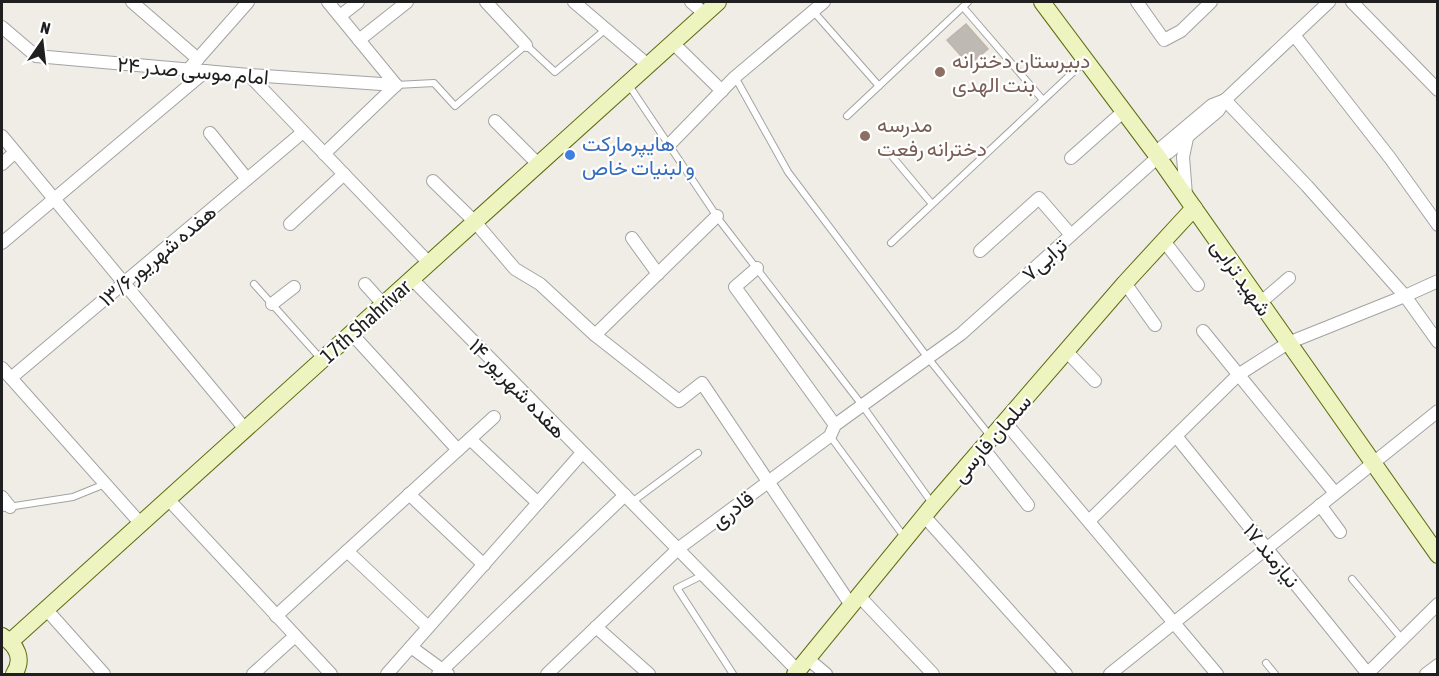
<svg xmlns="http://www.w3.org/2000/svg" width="1439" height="676" font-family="'Asap Condensed',Vazirmatn,sans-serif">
<rect width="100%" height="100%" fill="#efede6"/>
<path fill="#bfb9b3" stroke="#bfb5aa" stroke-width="1.5" d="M 966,24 L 988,49 L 969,65 L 947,40 Z"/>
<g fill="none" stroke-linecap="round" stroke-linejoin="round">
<defs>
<g id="lane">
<path d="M 963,7 L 1043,100"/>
<path d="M 813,11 L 879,86"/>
<path d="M 735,77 L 788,172 L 928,358 L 991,437"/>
<path d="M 628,84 L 720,221 L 862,405 L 932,503"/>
<path d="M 396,85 L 434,83 L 455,106 L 526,45 L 555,72 L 606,29"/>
<path d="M 847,116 L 968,2"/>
<path d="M 891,155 L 932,204"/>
<path d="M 891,243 L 1085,61"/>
<path d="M 254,284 L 322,360"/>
<path d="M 830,436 L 905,538"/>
<path d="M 632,502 L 698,453"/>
<path d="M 2,508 L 73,497 L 105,484"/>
<path d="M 703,575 L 677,588 L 733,674"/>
<path d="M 1352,579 L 1402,639"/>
<path d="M 1266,663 L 1275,674"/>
</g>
<g id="street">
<path d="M 132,2 L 198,59"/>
<path d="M 328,2 L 396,85"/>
<path d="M 486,2 L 526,45"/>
<path d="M 574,2 L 648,65"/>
<path d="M 691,2 L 705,14"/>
<path d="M 1137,2 L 1164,40 L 1181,31 L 1211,2"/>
<path d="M 1352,2 L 1438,90"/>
<path d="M 340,16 L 358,2"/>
<path d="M 2,27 L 36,56 L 249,75 L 396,85"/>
<path d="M 1294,35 L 1390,158 L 1438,225"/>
<path d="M 359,40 L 407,2"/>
<path d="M 673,43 L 722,91"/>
<path d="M 188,70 L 248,2"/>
<path d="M 249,75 L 429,263"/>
<path d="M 1225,100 L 1307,186 L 1405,296 L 1438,342"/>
<path d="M 495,121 L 538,164"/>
<path d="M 210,133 L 247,179"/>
<path d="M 2,136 L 245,429"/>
<path d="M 669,145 L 735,77 L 824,2"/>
<path d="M 324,154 L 396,85"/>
<path d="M 1158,157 L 1162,147 L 1212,105 L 1225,100"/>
<path d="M 1071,158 L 1124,111"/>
<path d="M 2,164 L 15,152"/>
<path d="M 433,181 L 475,222 L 515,269 L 540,284 L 595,335 L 679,401 L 702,383 L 851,605"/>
<path d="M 1186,195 L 1183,157 L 1187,138"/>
<path d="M 290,224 L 344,174"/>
<path d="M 632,238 L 658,274"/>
<path d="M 1164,241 L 1198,285"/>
<path d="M 2,243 L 206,71"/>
<path d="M 980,251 L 1039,198 L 1071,235"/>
<path d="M 757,268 L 735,287 L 835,425"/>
<path d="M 412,279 L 798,671"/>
<path d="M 1125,283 L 1155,325"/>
<path d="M 365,284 L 383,304"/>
<path d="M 1260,303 L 1289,278"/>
<path d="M 272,304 L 294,287"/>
<path d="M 1203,331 L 1335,493"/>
<path d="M 351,333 L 458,450"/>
<path d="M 595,335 L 717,216"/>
<path d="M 1066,351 L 1095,381"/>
<path d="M 2,368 L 141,524"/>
<path d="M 11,378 L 303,132"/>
<path d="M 1005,422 L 1217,674"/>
<path d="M 1176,436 L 1368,674"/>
<path d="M 470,439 L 538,503"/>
<path d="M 983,448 L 1028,505"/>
<path d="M 409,494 L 484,565"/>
<path d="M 2,497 L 10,507"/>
<path d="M 168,499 L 331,674"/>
<path d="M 1320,505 L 1340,532"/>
<path d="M 924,516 L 1066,674"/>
<path d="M 1089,521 L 1238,375 L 1288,343 L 1405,296 L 1438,281"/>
<path d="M 347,551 L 428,627"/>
<path d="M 859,596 L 933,674"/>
<path d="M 46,609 L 104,674"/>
<path d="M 276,616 L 494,417"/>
<path d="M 596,627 L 649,674"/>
<path d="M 411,647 L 448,674"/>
<path d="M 808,659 L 826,674"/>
<path d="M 253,674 L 295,636"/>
<path d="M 387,674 L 582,453"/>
<path d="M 438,674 L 625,495"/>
<path d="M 547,674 L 679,548 L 830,436 L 835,425 L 961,334 L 1158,157 L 1168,153 L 1218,111 L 1225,100 L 1329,2"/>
<path d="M 1110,674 L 1438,411"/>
<path d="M 1367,674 L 1438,604"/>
<path d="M 1426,674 L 1438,665"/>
</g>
<g id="secondary">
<path d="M 1042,2 L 1158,157 L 1438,555"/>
<path d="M 2,636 C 17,645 24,659 14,674"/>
<path d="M 11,641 L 718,2"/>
<path d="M 795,674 L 933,505 L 1125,283 L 1194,208"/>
</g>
</defs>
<use href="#lane" stroke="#a3a3a3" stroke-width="8"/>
<use href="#street" stroke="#a3a3a3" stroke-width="14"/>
<use href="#secondary" stroke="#5b6d0e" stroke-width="18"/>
<use href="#lane" stroke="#fff" stroke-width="6"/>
<use href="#street" stroke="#fff" stroke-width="12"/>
<use href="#secondary" stroke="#edf4bf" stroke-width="16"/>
</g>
<g fill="#8d6e63" stroke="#fff" stroke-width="2">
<circle cx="940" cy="72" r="6"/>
<circle cx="865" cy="136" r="6"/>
</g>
<circle fill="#3f7fe0" stroke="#fff" stroke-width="2" cx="570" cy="155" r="6"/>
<g text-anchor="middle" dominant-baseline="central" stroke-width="4.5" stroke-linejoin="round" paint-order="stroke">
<g font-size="21" fill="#785e54" stroke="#fff" text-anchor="start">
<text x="952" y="60">دبیرستان دخترانه<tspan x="952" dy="24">بنت الهدی</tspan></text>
<text x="877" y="124">مدرسه<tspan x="877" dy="24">دخترانه رفعت</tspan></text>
</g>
<g font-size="21" fill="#1f1f1f" stroke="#fff">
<text transform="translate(193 70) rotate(5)">امام موسی صدر ۲۴</text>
<text transform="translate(157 255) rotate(-40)">هفده شهریور۱۳/۶</text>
<text transform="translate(1044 259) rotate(-42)">ترابی۷</text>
<text transform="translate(1242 277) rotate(55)">شهید ترابی</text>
<text transform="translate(365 321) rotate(-42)">17th Shahrivar</text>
<text transform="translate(518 388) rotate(46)">هفده شهریور ۱۴</text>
<text transform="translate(991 438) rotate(-49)">سلمان فارسی</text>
<text transform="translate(732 509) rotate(-37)">قادری</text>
<text transform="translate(1272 555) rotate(51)">نیازمند ۱۷</text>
</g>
<g font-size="21" fill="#366cbe" stroke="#fff" text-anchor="start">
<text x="582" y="143">هایپرمارکت<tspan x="582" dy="24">و لبنیات خاص</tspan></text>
</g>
</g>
<rect width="1439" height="676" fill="none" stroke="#1f1f1f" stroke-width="6"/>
<g transform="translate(42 42) rotate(14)" stroke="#ffffff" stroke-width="4.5" paint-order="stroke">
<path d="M0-4.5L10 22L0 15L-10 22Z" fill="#1f1f1f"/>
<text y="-9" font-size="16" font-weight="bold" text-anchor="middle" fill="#1f1f1f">N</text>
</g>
</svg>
